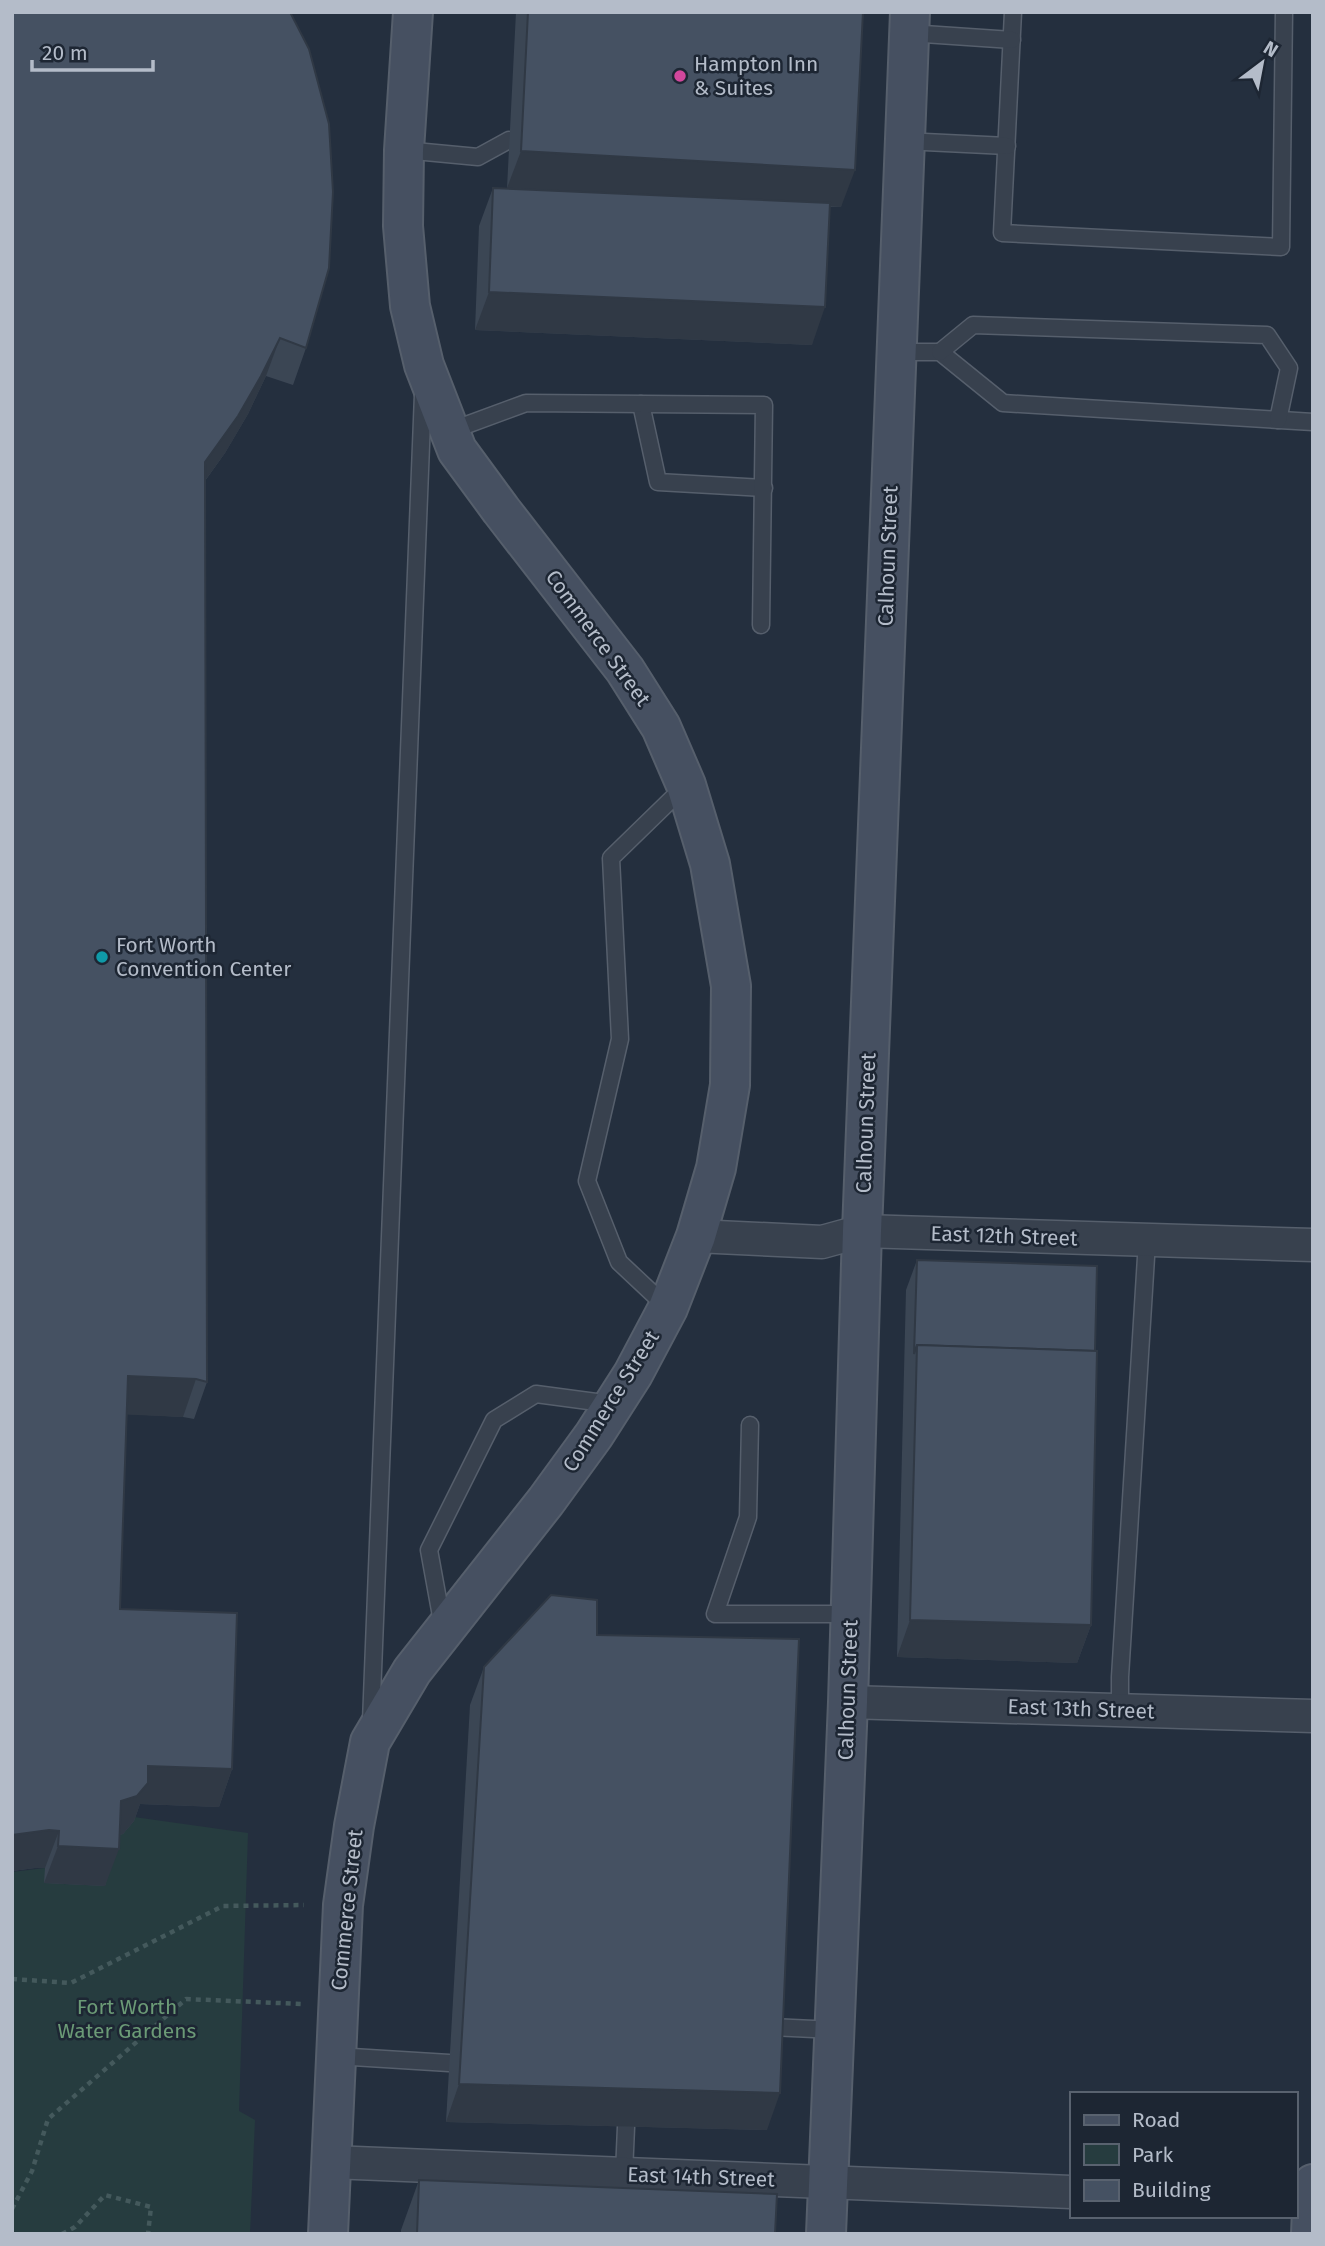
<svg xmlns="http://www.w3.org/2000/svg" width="1325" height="2246" font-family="'Fira Sans',sans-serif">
<rect width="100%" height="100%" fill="#242f3e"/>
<path fill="#263c3f" d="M 134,1817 L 248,1833 L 239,2111 L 255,2120 L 250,2234 L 12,2234 L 12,1872 L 45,1868 L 45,1883 Z"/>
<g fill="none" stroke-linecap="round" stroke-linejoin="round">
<defs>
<g id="lane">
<path d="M 1013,12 L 1002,233 L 1281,247 L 1284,12"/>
<path d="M 909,33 L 1012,40"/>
<path d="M 904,141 L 1007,146"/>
<path d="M 404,150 L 478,157 L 509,140"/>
<path d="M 897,352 L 940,352 L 1003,403 L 1313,422"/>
<path d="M 940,352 L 973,325 L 1267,335 L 1289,368 L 1278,420"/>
<path d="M 641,404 L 658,482 L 764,488"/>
<path d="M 450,431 L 526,403 L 764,405 L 761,625"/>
<path d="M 668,1308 L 619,1262 L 587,1181 L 620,1039 L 611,858 L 684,787"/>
<path d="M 750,1425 L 748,1517 L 715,1614 L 851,1614"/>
<path d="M 443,1627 L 429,1550 L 494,1420 L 536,1394 L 611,1404"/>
<path d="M 1120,1711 L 1120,1677 L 1147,1241"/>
<path d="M 371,1722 L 423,394"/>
<path d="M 771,2027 L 835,2030"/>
<path d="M 336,2056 L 449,2063"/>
<path d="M 624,2173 L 626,2127"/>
</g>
<g id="street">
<path d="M 696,1236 L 822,1242 L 862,1231 L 1313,1245"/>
<path d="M 848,1702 L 1313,1716"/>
<path d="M 331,2162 L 1071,2192"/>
</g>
<g id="secondary">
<path d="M 328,2234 L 343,1905 L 354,1826 L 370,1742 L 412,1671 L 546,1501 L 594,1435 L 633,1374 L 668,1308 L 696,1236 L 716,1168 L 730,1085 L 731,986 L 710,864 L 686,785 L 661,727 L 625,670 L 501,510 L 457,450 L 424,365 L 410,306 L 403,226 L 404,150 L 413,12"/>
<path d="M 826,2234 L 848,1702 L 862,1231 L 910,12"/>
<path d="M 1311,2234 L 1313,2184"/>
</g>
</defs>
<use href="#lane" stroke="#565f6c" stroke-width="19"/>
<use href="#street" stroke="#565f6c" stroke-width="35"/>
<use href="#secondary" stroke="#565f6c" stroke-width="42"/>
<g stroke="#44595c" stroke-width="4.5" stroke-dasharray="5 5" stroke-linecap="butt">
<path d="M 12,1979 L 71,1983 L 223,1906 L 304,1905"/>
<path d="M 12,2209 L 32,2171 L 48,2119 L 186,1999 L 301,2004"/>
<path d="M 62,2234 L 75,2227 L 105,2195 L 151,2207 L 148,2234"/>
</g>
<use href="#lane" stroke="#38414e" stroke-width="16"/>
<use href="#street" stroke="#38414e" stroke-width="32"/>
<use href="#secondary" stroke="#465061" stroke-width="38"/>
</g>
<g fill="#3b4654">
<path d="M 12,12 L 306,348 L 293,385 L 266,376 L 248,414 L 225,453 L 205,481 L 207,1382 L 194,1419 L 183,1417 L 127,1414 L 120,1609 L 232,1769 L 219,1807 L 140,1804 L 134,1821 L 123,1834 L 119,1835 L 105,1886 L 44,1883 L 45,1868 L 35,1868 L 12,1871 Z"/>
<path d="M 516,12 L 863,12 L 841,207 L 829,207 L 812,345 L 475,330 L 479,226 L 493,188 L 507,188 Z"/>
<path d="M 917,1260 L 1095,1351 L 1091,1625 L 1077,1663 L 897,1657 L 906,1290 Z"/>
<path d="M 597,1635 L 767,2130 L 446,2122 L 470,1705 L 484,1667 Z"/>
<path d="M 419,2180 L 775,2234 L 401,2234 L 401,2230 Z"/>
</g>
<g fill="#303945">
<path d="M 521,151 L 855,170 L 841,207 L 507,188 Z"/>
<path d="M 489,292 L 825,307 L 812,345 L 475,330 Z"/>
<path d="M 280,338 L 266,376 L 248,414 L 225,453 L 191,500 L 205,462 Z"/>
<path d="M 128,1376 L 196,1379 L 183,1417 L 114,1414 Z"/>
<path d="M 910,1620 L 1091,1625 L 1077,1663 L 897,1657 Z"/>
<path d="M 148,1766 L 232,1769 L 219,1807 L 140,1804 L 134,1821 L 123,1834 L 107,1838 L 121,1801 Z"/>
<path d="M 49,1830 L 59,1831 L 45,1868 L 35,1868 L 12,1871 L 12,1835 Z"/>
<path d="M 58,1846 L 119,1849 L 105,1886 L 44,1883 Z"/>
<path d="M 459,2084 L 780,2093 L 767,2130 L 446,2122 Z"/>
</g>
<g fill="#455162" stroke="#303945" stroke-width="2">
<path d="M 12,12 L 290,12 L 309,49 L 329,124 L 333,192 L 329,268 L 306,348 L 280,338 L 261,376 L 238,416 L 205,462 L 207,1382 L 196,1379 L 128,1376 L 120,1609 L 237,1613 L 232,1769 L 148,1766 L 148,1783 L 137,1796 L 121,1801 L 119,1849 L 58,1846 L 59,1831 L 49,1830 L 12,1835 Z"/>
<path d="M 528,12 L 863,12 L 855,170 L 521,151 Z"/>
<path d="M 493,188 L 830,203 L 825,307 L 489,292 Z"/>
<path d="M 917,1260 L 1097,1266 L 1095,1351 L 917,1345 L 914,1354 Z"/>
<path d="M 917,1345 L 1097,1351 L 1091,1625 L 910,1620 Z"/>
<path d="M 551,1595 L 597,1600 L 597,1635 L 799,1639 L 780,2093 L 459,2084 L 484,1667 Z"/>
<path d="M 419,2180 L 777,2194 L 775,2234 L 417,2234 Z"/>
</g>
<circle fill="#d1479c" stroke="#1d2633" stroke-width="2.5" cx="680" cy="76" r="7"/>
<circle fill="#0f9aa8" stroke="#1d2633" stroke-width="2.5" cx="102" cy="957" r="7"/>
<g text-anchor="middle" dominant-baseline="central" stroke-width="5" stroke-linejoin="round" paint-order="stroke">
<g font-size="21" fill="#b4bcc9" stroke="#1d2633" text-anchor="start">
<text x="694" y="64">Hampton Inn<tspan x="694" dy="24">&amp; Suites</tspan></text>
<text x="116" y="945">Fort Worth<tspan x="116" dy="24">Convention Center</tspan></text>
</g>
<g font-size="21" fill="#b4bcc9" stroke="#1d2633">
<text transform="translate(888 556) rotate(-88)">Calhoun Street</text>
<text transform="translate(598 638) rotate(54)">Commerce Street</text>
<text transform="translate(866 1123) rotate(-88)">Calhoun Street</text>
<text transform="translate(1004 1236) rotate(2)">East 12th Street</text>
<text transform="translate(611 1401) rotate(-58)">Commerce Street</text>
<text transform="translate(848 1690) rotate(-88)">Calhoun Street</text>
<text transform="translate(1081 1709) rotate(2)">East 13th Street</text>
<text transform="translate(347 1910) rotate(-84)">Commerce Street</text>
<text transform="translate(701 2177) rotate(2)">East 14th Street</text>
</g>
<g font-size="21" fill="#6b9a76" stroke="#1d2633">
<text x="127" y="2007">Fort Worth<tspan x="127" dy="24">Water Gardens</tspan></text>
</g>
</g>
<rect width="1325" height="2246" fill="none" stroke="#b4bcc9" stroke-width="28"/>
<rect x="1070" y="2092" width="228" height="126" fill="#1d2633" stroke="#59626f" stroke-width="2"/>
<rect x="1084" y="2115" width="35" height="10" fill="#465061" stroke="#59626f" stroke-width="2"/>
<text x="1132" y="2127" font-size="21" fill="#b4bcc9">Road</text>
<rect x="1084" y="2144" width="35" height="21" fill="#263c3f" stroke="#59626f" stroke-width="2"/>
<text x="1132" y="2162" font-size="21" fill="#b4bcc9">Park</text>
<rect x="1084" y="2180" width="35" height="21" fill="#455162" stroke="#59626f" stroke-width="2"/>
<text x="1132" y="2197" font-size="21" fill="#b4bcc9">Building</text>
<g transform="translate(1262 63) rotate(32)" stroke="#1d2633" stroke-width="5" paint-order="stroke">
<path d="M0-5L12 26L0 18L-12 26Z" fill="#b4bcc9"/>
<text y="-10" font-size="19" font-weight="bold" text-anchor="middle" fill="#b4bcc9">N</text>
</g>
<path d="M32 60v10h121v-10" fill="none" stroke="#b4bcc9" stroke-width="3.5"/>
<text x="42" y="60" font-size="21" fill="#b4bcc9" stroke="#1d2633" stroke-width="5" paint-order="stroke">20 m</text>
</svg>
